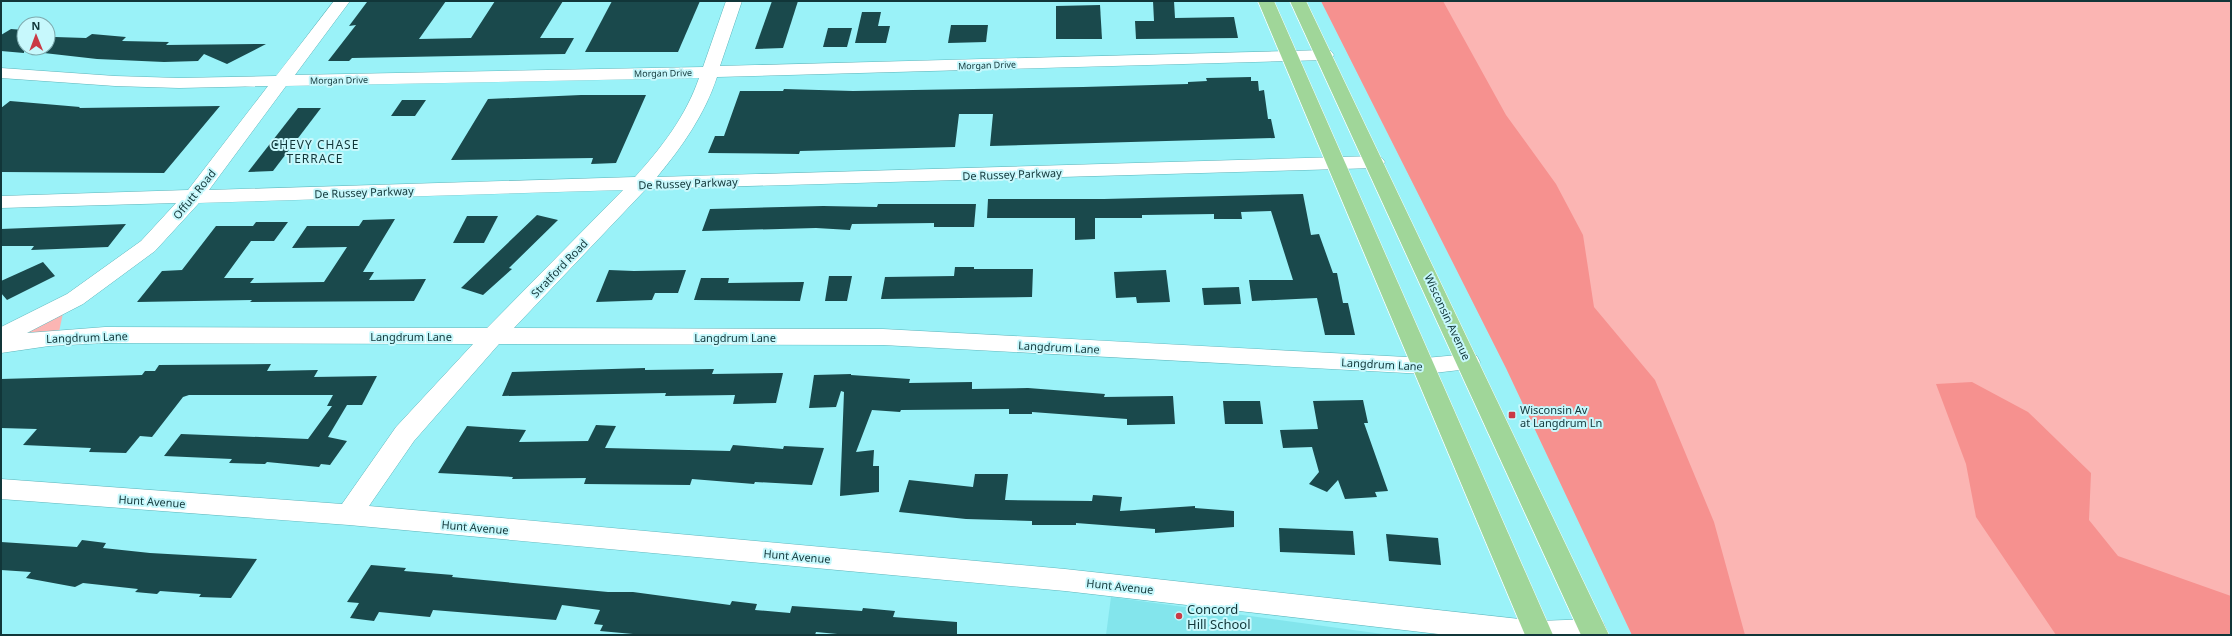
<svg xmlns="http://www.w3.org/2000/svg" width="2232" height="636" font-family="'Noto Sans',sans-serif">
<rect width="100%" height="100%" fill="#9af2f8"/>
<path fill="#83e5ec" d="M 1111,597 L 1390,635 L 1106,635 Z"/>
<g fill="#fbb5b3">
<path d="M 1321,1 L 2231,1 L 2231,635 L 1632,635 L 1506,368 Z"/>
<path d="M 63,313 L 59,332 L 1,339 Z"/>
</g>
<g fill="#f6918f">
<path d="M 1321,1 L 1443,1 L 1506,115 L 1556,184 L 1583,235 L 1594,307 L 1655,380 L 1714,522 L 1745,635 L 1632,635 L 1506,368 Z"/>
<path d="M 1972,382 L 2028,412 L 2091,473 L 2089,520 L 2118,556 L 2231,596 L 2231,635 L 2056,635 L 1976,517 L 1966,464 L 1936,384 Z"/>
</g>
<g fill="#1a494c">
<path d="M 446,1 L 419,39 L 471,38 L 495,1 L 563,1 L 540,38 L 574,38 L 565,54 L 352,58 L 349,61 L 328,61 L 356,25 L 349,26 L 367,2 Z"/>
<path d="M 612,1 L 700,1 L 678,52 L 585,52 Z"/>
<path d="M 772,1 L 798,1 L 783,48 L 755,49 Z"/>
<path d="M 1153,1 L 1174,1 L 1175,18 L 1234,17 L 1238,38 L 1136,39 L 1135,21 L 1154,21 Z"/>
<path d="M 1100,5 L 1102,39 L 1056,39 L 1056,6 Z"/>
<path d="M 862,12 L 881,12 L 878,26 L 890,26 L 886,43 L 855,43 Z"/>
<path d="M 951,25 L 988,25 L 986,42 L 948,43 Z"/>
<path d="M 828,28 L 852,28 L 847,47 L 823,47 Z"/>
<path d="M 11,29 L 24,30 L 24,53 L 1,51 L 1,35 Z"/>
<path d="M 92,34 L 126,37 L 122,41 L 169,42 L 166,45 L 266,44 L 227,64 L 204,54 L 198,61 L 164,62 L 97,59 L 35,52 L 40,48 L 48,48 L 48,42 L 55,37 L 86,38 Z"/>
<path d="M 1251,77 L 1251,81 L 1258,81 L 1259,91 L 1264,90 L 1268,119 L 1271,119 L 1275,138 L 990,146 L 993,114 L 959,114 L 955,147 L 800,151 L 799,154 L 708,153 L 715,136 L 724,136 L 740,91 L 783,91 L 784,89 L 853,91 L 1083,87 L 1188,84 L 1188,82 L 1207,81 L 1206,78 Z"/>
<path d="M 581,95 L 646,95 L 616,163 L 591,164 L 593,158 L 451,160 L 488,99 Z"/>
<path d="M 402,100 L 426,100 L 415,116 L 391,116 Z"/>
<path d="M 10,101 L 80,107 L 79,108 L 220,106 L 164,173 L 1,172 L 1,108 Z"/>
<path d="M 298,108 L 321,108 L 273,171 L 248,172 Z"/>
<path d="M 1303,194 L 1311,235 L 1319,234 L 1333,273 L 1337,273 L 1343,303 L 1348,303 L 1355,335 L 1325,335 L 1317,298 L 1252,301 L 1249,280 L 1293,280 L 1271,211 L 1241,212 L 1242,219 L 1214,219 L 1214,214 L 1142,215 L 1142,218 L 1095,218 L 1095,239 L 1075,240 L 1075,218 L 987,218 L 988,199 L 1104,199 Z"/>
<path d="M 878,204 L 976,204 L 974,227 L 934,227 L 934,223 L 852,224 L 850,230 L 816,228 L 702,231 L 710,209 L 823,206 L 877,207 Z"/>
<path d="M 537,215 L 558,220 L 509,268 L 512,269 L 483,295 L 461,288 Z"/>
<path d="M 467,216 L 498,216 L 484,243 L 453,243 Z"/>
<path d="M 395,219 L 363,272 L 374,272 L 369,280 L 426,279 L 414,301 L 250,302 L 252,300 L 137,302 L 162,271 L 182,270 L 216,226 L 253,226 L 256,222 L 288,222 L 274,241 L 251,241 L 224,278 L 254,278 L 250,283 L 324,282 L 347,247 L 292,248 L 307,226 L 359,226 L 363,220 Z"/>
<path d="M 126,224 L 108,247 L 31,250 L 34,246 L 1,246 L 1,229 Z"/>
<path d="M 43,262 L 55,276 L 7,300 L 1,293 L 1,281 Z"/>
<path d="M 955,267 L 974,267 L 974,269 L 1033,269 L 1032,297 L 881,299 L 885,277 L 954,276 Z"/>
<path d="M 609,270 L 634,271 L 686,270 L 678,293 L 655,293 L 652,300 L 596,302 Z"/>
<path d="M 1166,270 L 1170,302 L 1137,303 L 1136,297 L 1116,298 L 1114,272 Z"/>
<path d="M 829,276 L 852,276 L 847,301 L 825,301 Z"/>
<path d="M 701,278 L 729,278 L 728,283 L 804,282 L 800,301 L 694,300 Z"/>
<path d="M 1239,287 L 1241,304 L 1204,305 L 1202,288 Z"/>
<path d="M 271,364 L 267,371 L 318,370 L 314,377 L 377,376 L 362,405 L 347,405 L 328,437 L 347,441 L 330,465 L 321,464 L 319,467 L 267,462 L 265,464 L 229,463 L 232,459 L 164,456 L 181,434 L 308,439 L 332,406 L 327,406 L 333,395 L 189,395 L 183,397 L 152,437 L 140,436 L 126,453 L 89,452 L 91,448 L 23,445 L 37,429 L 1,428 L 1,379 L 142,375 L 145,371 L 155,371 L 159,365 Z"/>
<path d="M 645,368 L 645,370 L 714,369 L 712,374 L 783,373 L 776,403 L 733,404 L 735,395 L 665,396 L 666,393 L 502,396 L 512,372 Z"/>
<path d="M 851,374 L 851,375 L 910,379 L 909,383 L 972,382 L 972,389 L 1028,388 L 1105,394 L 1104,397 L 1173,396 L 1175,424 L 1127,425 L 1127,419 L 1032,412 L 1032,414 L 1009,414 L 1009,409 L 901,410 L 900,412 L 872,410 L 856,452 L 874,450 L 873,466 L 879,466 L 879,492 L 840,496 L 844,392 L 841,391 L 836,407 L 809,408 L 814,375 Z"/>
<path d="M 1363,400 L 1368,423 L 1364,423 L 1388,491 L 1375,492 L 1377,497 L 1345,499 L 1338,480 L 1327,492 L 1309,484 L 1319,472 L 1312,447 L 1283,448 L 1280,430 L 1318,429 L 1313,401 Z"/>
<path d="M 1223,401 L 1260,401 L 1263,424 L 1225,424 Z"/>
<path d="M 596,425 L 616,426 L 605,448 L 730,451 L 733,445 L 783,449 L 784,446 L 824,448 L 812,485 L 755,482 L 754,484 L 692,479 L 690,485 L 584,484 L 586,478 L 512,479 L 513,477 L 438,473 L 467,426 L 526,430 L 519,442 L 588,441 Z"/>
<path d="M 975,474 L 1008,474 L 1005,500 L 1092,501 L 1093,495 L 1122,497 L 1120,511 L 1195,506 L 1195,508 L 1234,511 L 1234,527 L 1155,533 L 1155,529 L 1076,523 L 1076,525 L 1032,525 L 1032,521 L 966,519 L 899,512 L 909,480 L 973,487 Z"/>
<path d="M 1279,528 L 1353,531 L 1355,555 L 1280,552 Z"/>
<path d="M 1386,534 L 1438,538 L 1441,565 L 1389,561 Z"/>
<path d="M 82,540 L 106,543 L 103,548 L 150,553 L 257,559 L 231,598 L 199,597 L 201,594 L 160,591 L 157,594 L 135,592 L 138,589 L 83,583 L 75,587 L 26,578 L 31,572 L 1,570 L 1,542 L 77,547 Z"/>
<path d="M 371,565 L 406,568 L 404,571 L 453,575 L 452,577 L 608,592 L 633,592 L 730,605 L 732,601 L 757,604 L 755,610 L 790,613 L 792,606 L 862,611 L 863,608 L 895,611 L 893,617 L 957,622 L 957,635 L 848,635 L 816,632 L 815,635 L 644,635 L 600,631 L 603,625 L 594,624 L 600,610 L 562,605 L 556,620 L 433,610 L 430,617 L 379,612 L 374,621 L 350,618 L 359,603 L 347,602 Z"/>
</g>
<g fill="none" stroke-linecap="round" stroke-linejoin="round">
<defs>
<path id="minor" d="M 334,1 L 350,1 L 295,75 L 703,67 L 726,1 L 742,1 L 720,66 L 1325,50 L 1331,51 L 1334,55 L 1331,59 L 1325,60 L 717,77 C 705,114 682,147 657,177 L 1375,156 L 1382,158 L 1385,162 L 1382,166 L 1375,168 L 646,189 L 514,328 L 883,329 L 1425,358 L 1469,354 L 1477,356 L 1480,362 L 1477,368 L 1425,374 L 883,345 L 499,344 L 414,441 L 369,506 L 1065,569 L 1538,621 L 1593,619 L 1603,622 L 1607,631 L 1605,635 L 1447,635 L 1065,591 L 349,525 L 1,499 L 1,479 L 342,504 L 396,427 L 473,344 L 105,343 L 49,346 L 1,353 L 1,327 L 67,294 L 141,241 L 176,203 L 1,208 L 1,196 L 188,190 L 268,86 L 179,88 L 115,86 L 1,78 L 1,68 L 115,76 L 179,78 L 276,76 ZM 699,78 C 686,116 662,147 635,177 L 209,190 L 286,86 ZM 623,190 L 487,328 L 105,327 L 27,333 L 83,304 L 155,251 L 199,203 Z"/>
<g id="major">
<path d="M 1258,1 L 1274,1 L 1553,635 L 1525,635 Z"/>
<path d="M 1290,1 L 1306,1 L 1609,635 L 1581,635 Z"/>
</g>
</defs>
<use href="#minor" stroke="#5eb5bb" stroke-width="1"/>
<use href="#major" stroke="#fff" stroke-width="1"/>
<use href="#minor" fill="#fff" fill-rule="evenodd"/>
<use href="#major" fill="#a0d699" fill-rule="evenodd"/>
</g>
<g fill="#ca3a45" stroke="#c7f8fc" stroke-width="1.5">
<rect x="1508" y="411" width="8" height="8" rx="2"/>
<circle cx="1179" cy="616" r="4"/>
</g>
<g text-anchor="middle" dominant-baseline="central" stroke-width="4" stroke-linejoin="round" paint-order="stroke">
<g font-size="9" fill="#113639" stroke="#c7f8fc">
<text transform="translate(987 65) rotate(-2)">Morgan Drive</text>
<text transform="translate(663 73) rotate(-1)">Morgan Drive</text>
<text transform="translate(339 80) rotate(-1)">Morgan Drive</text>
</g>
<g font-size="11" fill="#113639" stroke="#c7f8fc">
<text transform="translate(1012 174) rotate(-2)">De Russey Parkway</text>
<text transform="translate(688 183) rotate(-2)">De Russey Parkway</text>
<text transform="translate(364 192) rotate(-2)">De Russey Parkway</text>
<text transform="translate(194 194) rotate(-51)">Offutt Road</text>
<text transform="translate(559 268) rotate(-46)">Stratford Road</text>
<text transform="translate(1448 317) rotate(65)">Wisconsin Avenue</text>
<text x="411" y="336">Langdrum Lane</text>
<text transform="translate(87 337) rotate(-2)">Langdrum Lane</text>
<text x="735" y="337">Langdrum Lane</text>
<text transform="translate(1059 347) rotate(3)">Langdrum Lane</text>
<text transform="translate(1382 364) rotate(3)">Langdrum Lane</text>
<text transform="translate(152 501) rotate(4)">Hunt Avenue</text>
<text transform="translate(475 527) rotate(5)">Hunt Avenue</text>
<text transform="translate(797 556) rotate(5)">Hunt Avenue</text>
<text transform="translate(1120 586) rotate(6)">Hunt Avenue</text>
</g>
<g font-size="11" fill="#113639" stroke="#c7f8fc" text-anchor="start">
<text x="1520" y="409">Wisconsin Av<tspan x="1520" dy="13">at Langdrum Ln</tspan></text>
</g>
<g font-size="12" letter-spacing="1" fill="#113639" stroke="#c7f8fc">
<text x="315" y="144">CHEVY CHASE<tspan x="315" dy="14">TERRACE</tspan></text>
</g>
<g font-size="13" fill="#113639" stroke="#c7f8fc" text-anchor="start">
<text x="1187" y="609">Concord<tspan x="1187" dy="15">Hill School</tspan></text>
</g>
</g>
<rect width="2232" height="636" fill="none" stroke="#113639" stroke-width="4"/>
<g transform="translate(36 36) rotate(359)"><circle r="19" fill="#c7f8fc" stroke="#7eaaae"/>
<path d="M0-3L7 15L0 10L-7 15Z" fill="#ca3a45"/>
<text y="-6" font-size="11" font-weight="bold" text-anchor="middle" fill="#113639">N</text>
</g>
</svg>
